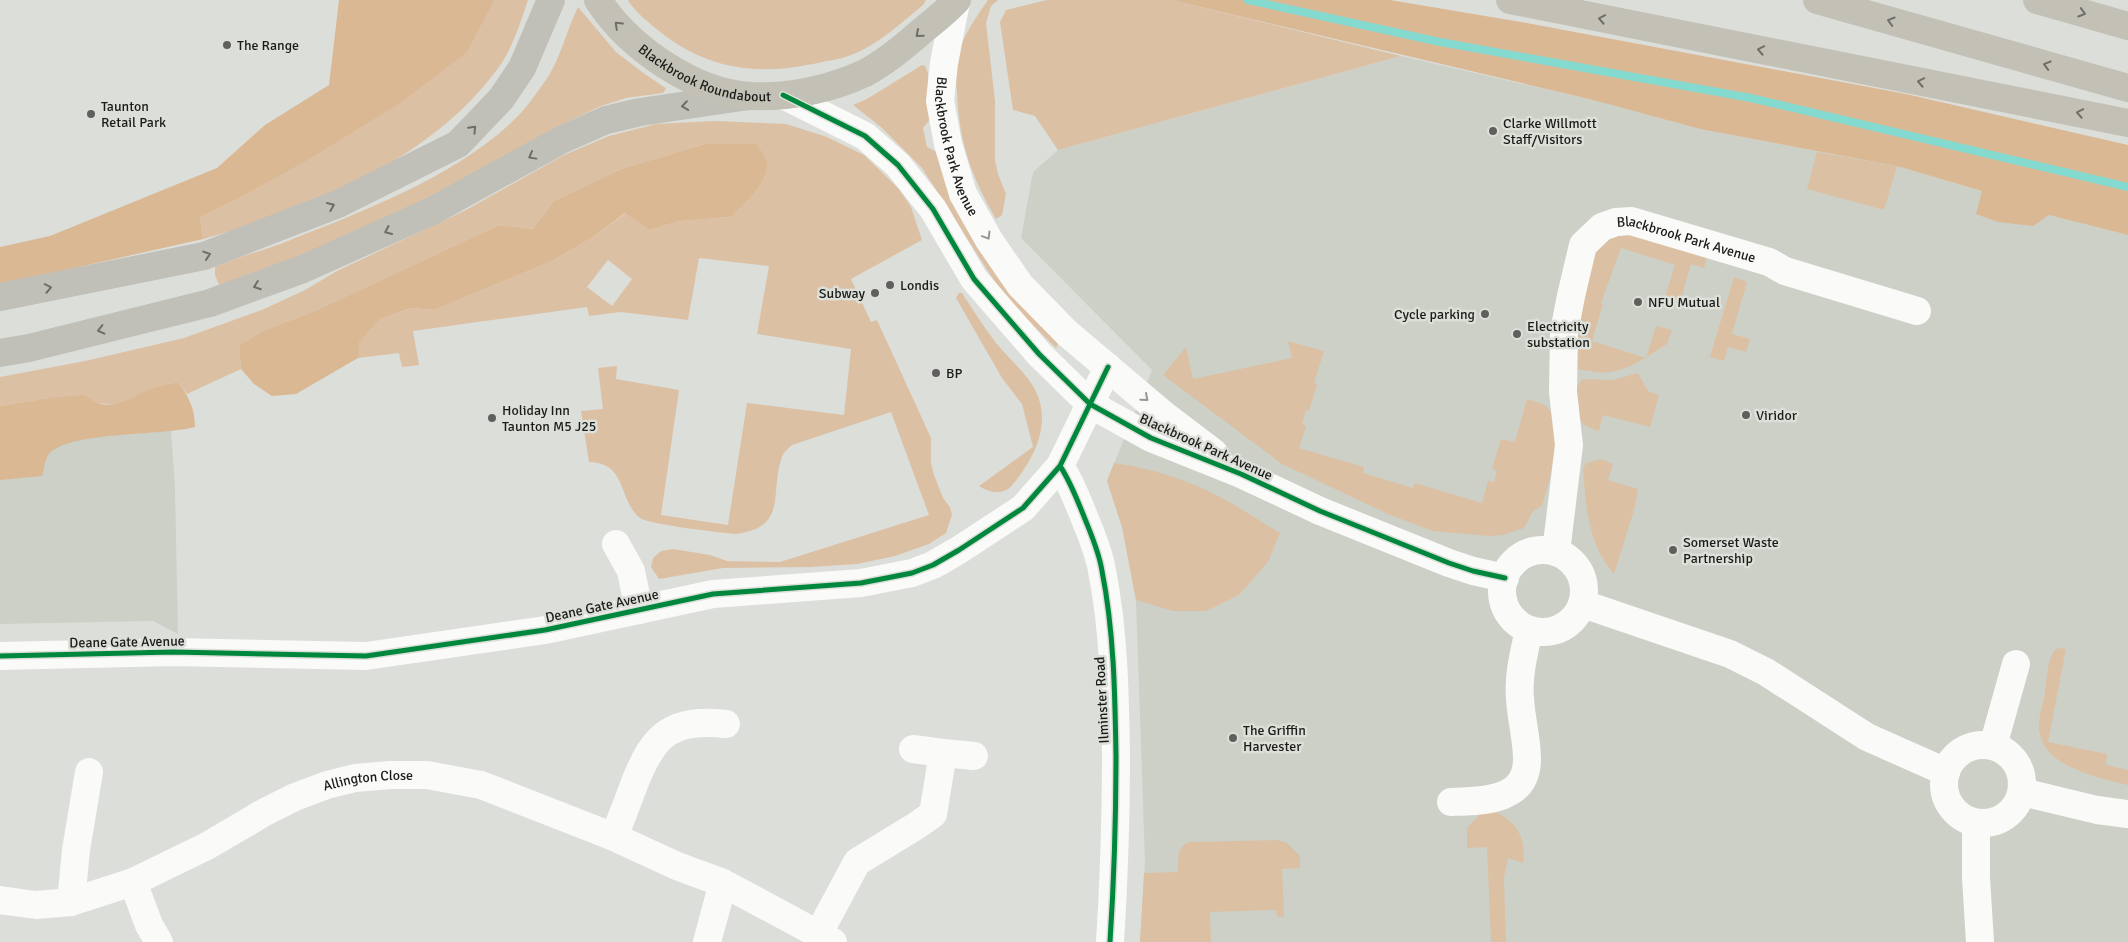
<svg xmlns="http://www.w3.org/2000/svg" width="2128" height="942" font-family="Signika,sans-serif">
<rect width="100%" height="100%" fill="#dcdeda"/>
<g fill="#ccd0c7">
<path d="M 1401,56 L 1593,100 L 1700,129 L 1897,166 L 1982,191 L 2049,215 L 2128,235 L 2128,942 L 1140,942 L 1145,861 L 1136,600 L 1122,527 L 1107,481 L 1152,370 L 1021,238 L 1033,172 L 1058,150 Z"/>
<path d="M 100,430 L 171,431 L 175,489 L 178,634 L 153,621 L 0,624 L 0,447 Z"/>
</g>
<g fill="#dcc0a4" fill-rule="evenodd">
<path d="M 495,0 L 528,0 C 519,27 511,53 493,75 C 426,162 306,211 203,239 L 200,217 L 233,201 L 468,51 Z"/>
<path d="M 628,0 L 926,0 L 923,5 C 901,23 878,45 851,55 C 842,59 831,60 822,62 C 758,77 705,70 654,27 C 644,18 634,11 628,0 Z"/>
<path d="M 988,0 L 998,0 L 991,6 L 986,23 L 995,101 L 995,160 L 998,174 L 1006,194 L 1002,215 L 996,219 C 971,176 959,142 957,92 C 956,81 955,68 957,58 C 962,36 976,18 988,0 Z"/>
<path d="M 1047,0 L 1171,0 L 1401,56 L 1058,150 L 1035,116 L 1013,110 L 1000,22 L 1006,10 Z"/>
<path d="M 578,7 L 616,52 L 642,72 L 664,87 L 666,88 L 663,93 L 626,98 L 601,106 L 561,125 L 415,206 L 261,272 L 219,285 L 215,275 L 215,267 C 237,257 261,251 283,243 C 361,212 459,176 518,116 C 528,106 537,92 546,80 C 561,58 566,31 578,7 Z"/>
<path d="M 922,65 L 925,66 L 928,73 L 932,117 L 923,128 L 927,147 L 941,154 L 1059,342 L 1056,348 L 1020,312 L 995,282 L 922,168 L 881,127 L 853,105 L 867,99 Z"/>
<path d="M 715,121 L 786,124 L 827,137 L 864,155 L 899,189 L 911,207 L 922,240 L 851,279 L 871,322 L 877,320 L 931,438 L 931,463 L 934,475 L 943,498 L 950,507 L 952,515 L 946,533 L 929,544 L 895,556 L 857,564 L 809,567 L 723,568 L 659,579 L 651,567 L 653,558 L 661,551 L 673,549 L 710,555 L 727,561 L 780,562 L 929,515 L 891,412 L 792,445 C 788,449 783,453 782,457 C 769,493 789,527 736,534 C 722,533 647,524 640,518 C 617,499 628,463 589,462 L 581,411 L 603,409 L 598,368 L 617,366 L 616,379 L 679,390 L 661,515 L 728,525 L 747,403 L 844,415 L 851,349 L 757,334 L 769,266 L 699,258 L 688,320 L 621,312 L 589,316 L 587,307 L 413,331 L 419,365 L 402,367 L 399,353 L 358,358 L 358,342 L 380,319 L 411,308 L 434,310 L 552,261 L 593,237 L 626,213 L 649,230 L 680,221 L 730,217 L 705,144 L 621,169 L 554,201 L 533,229 L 499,225 L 317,310 L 263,331 L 239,345 L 241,369 L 187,394 L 178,382 L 155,387 L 117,405 L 49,398 L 0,406 L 0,377 L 85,361 L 184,338 L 264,309 L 305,290 L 337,271 L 466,210 L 564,155 L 609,136 L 656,124 ZM 608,260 L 632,279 L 612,306 L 587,287 Z"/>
<path d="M 1817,152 L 1897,166 L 1884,210 L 1807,189 Z"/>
<path d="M 1625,233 L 1707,257 L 1704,268 L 1691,264 L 1680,302 L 1665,297 L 1675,265 L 1621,248 L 1601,303 L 1603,304 L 1592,341 L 1646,358 L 1656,326 L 1672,330 L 1667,344 C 1650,354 1632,369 1611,372 C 1601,374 1587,370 1576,369 C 1577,341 1584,260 1604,242 C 1610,237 1618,235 1625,233 Z"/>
<path d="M 1734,277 L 1747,282 L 1732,334 L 1750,339 L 1746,352 L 1728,347 L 1724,361 L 1710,357 Z"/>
<path d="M 959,293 L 962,293 C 973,310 984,327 996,343 C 1007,356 1019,367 1029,380 C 1055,415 1038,454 1013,484 C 1004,496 990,493 979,486 L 1033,447 L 1022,404 L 1002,378 L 956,298 Z"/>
<path d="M 1288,341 L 1324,351 L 1314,383 L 1317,384 L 1309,411 L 1306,410 L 1302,424 L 1306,426 L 1299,448 L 1364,467 L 1363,473 L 1413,488 L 1415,483 L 1482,503 L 1488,481 L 1494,482 L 1497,471 L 1492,469 L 1501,439 L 1515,442 L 1527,399 C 1535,402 1546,403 1550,411 C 1563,432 1549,484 1542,506 L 1533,511 L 1524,528 L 1503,535 L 1489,536 L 1432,531 L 1388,514 L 1282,464 L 1163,375 L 1186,347 L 1193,379 L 1292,358 Z"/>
<path d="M 1638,373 L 1648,391 L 1659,395 L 1650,427 L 1603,415 L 1599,431 C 1572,424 1578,411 1576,387 L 1583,379 L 1613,380 Z"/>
<path d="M 1601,459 L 1613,464 L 1608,480 L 1638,489 L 1634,510 L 1614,574 C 1588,545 1586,506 1583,469 L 1586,463 Z"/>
<path d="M 1114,463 C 1150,468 1189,480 1220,497 C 1241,508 1260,521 1280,533 L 1268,562 L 1239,595 L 1206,611 L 1173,611 L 1136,600 L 1122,527 L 1107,481 Z"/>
<path d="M 2057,648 L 2066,649 L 2048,742 L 2107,754 L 2106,765 L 2128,770 L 2128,785 C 2099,778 2043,767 2039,730 C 2038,719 2043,703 2045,692 C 2047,679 2047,657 2057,648 Z"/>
<path d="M 1493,811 C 1516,820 1527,838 1523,863 L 1508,858 L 1504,877 L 1506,942 L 1491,942 L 1487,847 L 1467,848 L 1467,828 L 1480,814 Z"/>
<path d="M 1278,840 L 1287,843 L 1300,856 L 1300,868 L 1282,869 L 1284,917 L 1277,917 L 1276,910 L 1210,912 L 1211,942 L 1140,942 L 1144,873 L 1178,872 C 1179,859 1175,848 1189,842 Z"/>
</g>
<g fill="#dab894">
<path d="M 339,0 L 495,0 L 468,51 L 402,102 L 304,162 L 233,201 L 200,217 L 203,239 L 39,276 L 0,283 L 0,247 L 50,236 L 217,168 L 265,125 L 329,85 Z"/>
<path d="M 1171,0 L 1390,0 L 1521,22 L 1906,94 L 2128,145 L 2128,235 L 2049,215 L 2033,226 L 1998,222 L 1976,214 L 1982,191 L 1897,166 L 1700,129 L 1593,100 Z"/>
<path d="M 705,144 L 756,144 C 759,148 763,153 765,157 C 774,178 743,205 730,217 L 680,221 L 649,230 L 625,213 L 593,237 L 552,261 L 434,310 L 411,308 L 380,319 L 359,342 L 358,358 L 296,394 L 272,396 L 254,384 L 241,369 L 239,345 L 263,331 L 317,310 L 499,225 L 533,229 L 554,201 L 621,169 Z"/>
<path d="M 178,382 C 189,397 195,409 195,427 C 164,436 69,431 49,454 C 45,459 44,469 42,476 L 0,480 L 0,406 L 49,398 L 85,395 C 110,417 130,396 155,387 C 162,385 171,384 178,382 Z"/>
</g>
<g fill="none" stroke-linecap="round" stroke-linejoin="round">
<path stroke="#85dad0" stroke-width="8" d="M 1248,0 L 1440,42 L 1751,98 L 2128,187"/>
<g stroke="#fafaf9" stroke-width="28">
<path id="s1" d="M 956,2 L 944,63 L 940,101 L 948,144 L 963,194 L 989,240 L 1020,285 L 1067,333 L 1164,415 L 1214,453"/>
<path d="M 783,95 L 865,136 L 898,165 L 933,209 L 974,279 L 1039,354 L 1090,404 L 1151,438 L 1241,474 L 1320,511 L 1449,563 L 1473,571 L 1505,578"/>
<path d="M 1060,466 C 1070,481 1076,497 1083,514 C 1090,532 1099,551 1102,571 C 1114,631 1115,695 1116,756 C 1116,818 1114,880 1110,942"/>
<path d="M 616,544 L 631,571 L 639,610"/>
<circle cx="1543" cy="591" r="41"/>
<path id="s2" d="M 1556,552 L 1569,445 L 1563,392 L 1564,332 L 1571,296 L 1583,245 L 1602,227 L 1616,222 L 1631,221 L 1769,262 L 1785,271 L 1917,311"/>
<path d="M 1583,604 L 1730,654 L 1766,672 L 1867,737 L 1946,772"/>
<path d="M 0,656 L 173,652 L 366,656 L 545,630 L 713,594 L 861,583 L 912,573 L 933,565 L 959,550 L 1023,508 L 1060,466 L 1108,367"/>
<circle cx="1983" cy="784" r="39"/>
<path d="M 1993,746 L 2016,664"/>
<path d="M 943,753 L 974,756"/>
<path d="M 2022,792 L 2097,810 L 2128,814"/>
<path d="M 1451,802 C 1481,801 1527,802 1527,759 C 1527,739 1521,719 1520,698 C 1518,675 1524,653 1529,630"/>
<path d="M 1976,823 L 1976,878 L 1980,942"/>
<path d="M 614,837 C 621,819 628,801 635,782 C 654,734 672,718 726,724"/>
<path d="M 133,882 L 149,925 L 159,942"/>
<path d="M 0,900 L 36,905 L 71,902 L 76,850 L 89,772"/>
<path id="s3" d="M 71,902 L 133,882 L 207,846 L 265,812 L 295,797 L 327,785 L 355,778 L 390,775 L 427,775 L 481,785 L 614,837 L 677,866 L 723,883 L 833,942"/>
<path d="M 819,933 L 857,862 L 916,826 L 933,814 L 943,753 L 913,749"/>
<path d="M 707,942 L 723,883"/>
</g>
<g stroke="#c0bfb8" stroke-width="28">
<path d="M 0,297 L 204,256 L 338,204 L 458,144 L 501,99 L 522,68 L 551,0"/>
<path d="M 0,353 L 29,348 L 210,303 L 303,269 L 432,211 L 561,140 L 606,120 L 640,112 L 749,96"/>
</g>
<g stroke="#c3c1b6" stroke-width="28">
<path id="s4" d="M 598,0 C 628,47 694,93 751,96 C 789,98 831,89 865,73 C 886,62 905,46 923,30 C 934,21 947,11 957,0"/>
<path d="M 1510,0 L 2128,123"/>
<path d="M 1817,0 L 2128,88"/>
<path d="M 2037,0 L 2128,26"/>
</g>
<defs>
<g id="cycleway">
<path d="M 783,95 L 865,136 L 898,165 L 933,209 L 974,279 L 1039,354 L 1090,404 L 1151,438 L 1241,474 L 1320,511 L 1449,563 L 1473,571 L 1505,578"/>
<path d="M 1060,466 C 1070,481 1076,497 1083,514 C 1090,532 1099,551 1102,571 C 1114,631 1115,695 1116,756 C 1116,818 1114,880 1110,942"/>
<path d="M 0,656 L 173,652 L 366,656 L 545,630 L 713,594 L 861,583 L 912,573 L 933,565 L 959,550 L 1023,508 L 1060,466 L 1108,367"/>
</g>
</defs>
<use href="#cycleway" stroke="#dddfd9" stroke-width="8"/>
<use href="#cycleway" stroke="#00873e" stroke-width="5"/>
</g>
<defs><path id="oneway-chevron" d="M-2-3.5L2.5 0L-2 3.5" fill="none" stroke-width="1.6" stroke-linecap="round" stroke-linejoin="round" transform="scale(1.25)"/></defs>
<g stroke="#6f6e68">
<use href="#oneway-chevron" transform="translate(2082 13) rotate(16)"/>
<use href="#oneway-chevron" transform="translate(1602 19) rotate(-169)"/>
<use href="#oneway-chevron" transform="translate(1891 21) rotate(-164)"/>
<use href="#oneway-chevron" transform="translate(618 25) rotate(-136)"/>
<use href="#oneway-chevron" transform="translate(919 34) rotate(139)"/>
<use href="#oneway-chevron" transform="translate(1761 50) rotate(-169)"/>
<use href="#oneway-chevron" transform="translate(2047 65) rotate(-164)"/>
<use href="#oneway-chevron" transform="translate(1921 82) rotate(-169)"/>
<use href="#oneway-chevron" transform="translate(2080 113) rotate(-169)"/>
</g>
<g stroke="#6e6e68">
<use href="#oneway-chevron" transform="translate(685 106) rotate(172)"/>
<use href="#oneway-chevron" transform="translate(473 129) rotate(-46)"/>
<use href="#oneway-chevron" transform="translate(532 156) rotate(151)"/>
<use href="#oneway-chevron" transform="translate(331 206) rotate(-23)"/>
<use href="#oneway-chevron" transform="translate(388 231) rotate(156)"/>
<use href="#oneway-chevron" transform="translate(207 255) rotate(-18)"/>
<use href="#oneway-chevron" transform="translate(257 286) rotate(160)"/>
<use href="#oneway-chevron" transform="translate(48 288) rotate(-11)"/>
<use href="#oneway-chevron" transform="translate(101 330) rotate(166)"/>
</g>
<g stroke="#969694">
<use href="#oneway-chevron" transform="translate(987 236) rotate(59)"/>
<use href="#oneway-chevron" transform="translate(1145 398) rotate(41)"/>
</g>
<g fill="#5f605d" stroke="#dddfd9" stroke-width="2">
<circle cx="227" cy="45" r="5"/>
<circle cx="91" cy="114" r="5"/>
<circle cx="1493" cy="131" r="5"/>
<circle cx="890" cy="285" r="5"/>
<circle cx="875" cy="293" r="5"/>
<circle cx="1638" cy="302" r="5"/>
<circle cx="1485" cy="314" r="5"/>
<circle cx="1517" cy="334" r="5"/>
<circle cx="936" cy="373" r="5"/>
<circle cx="1746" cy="415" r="5"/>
<circle cx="492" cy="418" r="5"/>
<circle cx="1673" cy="550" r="5"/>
<circle cx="1233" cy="738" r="5"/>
</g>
<g text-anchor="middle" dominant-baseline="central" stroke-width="5" stroke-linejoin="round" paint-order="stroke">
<g font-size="14" fill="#1b1c19" stroke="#dddfd9" text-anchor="start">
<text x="237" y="45">The Range</text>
<text x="101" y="106">Taunton<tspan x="101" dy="16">Retail Park</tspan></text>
<text x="1503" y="123">Clarke Willmott<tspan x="1503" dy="16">Staff/Visitors</tspan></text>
<text x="900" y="285">Londis</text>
<text x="865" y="293" text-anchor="end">Subway</text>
<text x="1648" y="302">NFU Mutual</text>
<text x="1475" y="314" text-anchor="end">Cycle parking</text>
<text x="1527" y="326">Electricity<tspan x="1527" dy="16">substation</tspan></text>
<text x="946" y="373">BP</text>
<text x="502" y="410">Holiday Inn<tspan x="502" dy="16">Taunton M5 J25</tspan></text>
<text x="1756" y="415">Viridor</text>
<text x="1683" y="542">Somerset Waste<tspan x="1683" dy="16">Partnership</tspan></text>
<text x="1243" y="730">The Griffin<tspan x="1243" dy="16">Harvester</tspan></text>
</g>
<g font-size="14" fill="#1b1c19" stroke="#dddfd9">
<text stroke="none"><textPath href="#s4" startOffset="135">Blackbrook Roundabout</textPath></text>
<text stroke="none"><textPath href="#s1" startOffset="148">Blackbrook Park Avenue</textPath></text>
<text stroke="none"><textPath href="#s2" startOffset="424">Blackbrook Park Avenue</textPath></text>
<text transform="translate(1206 447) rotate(24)">Blackbrook Park Avenue</text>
<text transform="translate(602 606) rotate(-12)">Deane Gate Avenue</text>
<text transform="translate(127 642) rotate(-1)">Deane Gate Avenue</text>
<text transform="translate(1102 700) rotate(-93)">Ilminster Road</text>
<text stroke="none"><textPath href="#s3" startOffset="324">Allington Close</textPath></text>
</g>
</g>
</svg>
